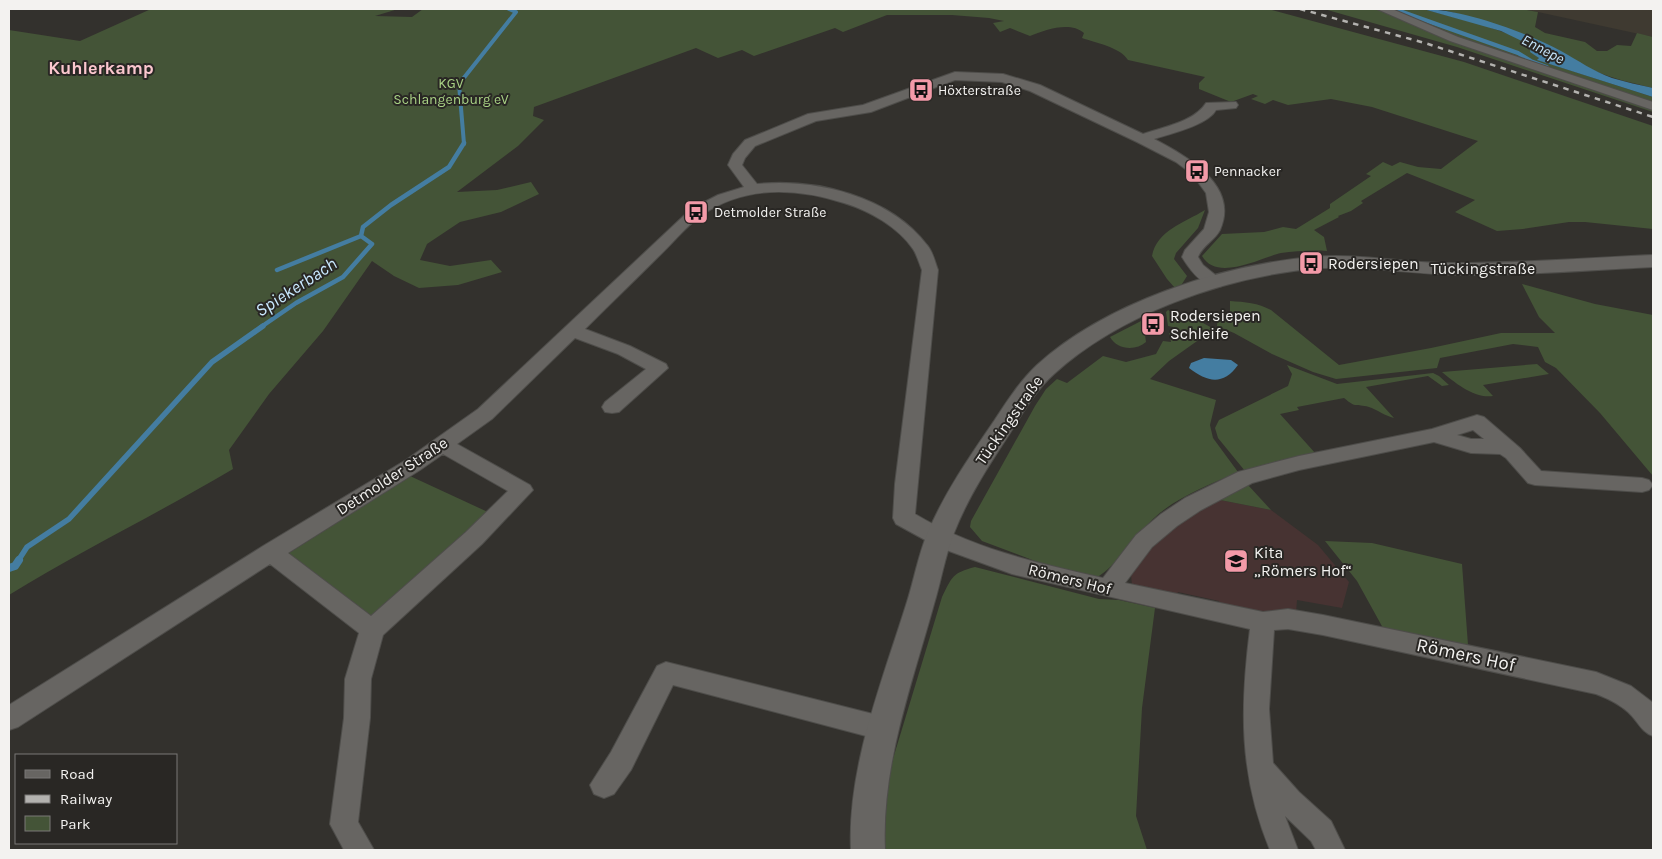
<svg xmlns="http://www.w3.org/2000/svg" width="1662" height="859" font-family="Karla,sans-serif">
<rect width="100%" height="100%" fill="#33312d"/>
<path fill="#3f3a31" d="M 1521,9 L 1653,9 L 1653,37 L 1538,12 Z"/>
<path fill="#473332" d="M 1215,499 L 1271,510 L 1318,545 L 1349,582 L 1342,608 L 1297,600 L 1296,613 L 1251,614 L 1219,608 L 1219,601 L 1178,592 L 1177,598 L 1132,585 L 1131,575 L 1147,552 L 1163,535 Z"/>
<g fill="#445437">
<path d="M 151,9 L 398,9 L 375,16 L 412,17 L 423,9 L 1268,9 L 1464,62 L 1653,126 L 1653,229 L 1585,222 L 1569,222 L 1523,229 L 1497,231 L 1455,212 L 1475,200 L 1407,173 L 1361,201 L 1363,203 L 1351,211 L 1338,216 L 1339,217 L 1314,230 L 1324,237 L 1327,251 C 1313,250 1295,251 1281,253 C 1260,258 1217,282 1202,256 L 1222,234 L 1264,232 L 1283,227 L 1296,229 L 1330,208 L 1330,204 L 1371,176 L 1366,174 L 1383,162 L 1392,166 L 1400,162 L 1418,167 L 1441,169 L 1478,141 L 1372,107 L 1331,99 L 1288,105 L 1273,100 L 1265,104 L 1251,99 L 1258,96 L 1253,94 L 1231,102 L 1199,89 L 1199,83 L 1205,77 L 1128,60 C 1120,47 1096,43 1082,38 L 1084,33 C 1070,21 1045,30 1030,36 L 1010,28 L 1000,32 L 993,23 L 1004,21 L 989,18 L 952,15 L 887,15 L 843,32 L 835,28 L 754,56 L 742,50 L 718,58 L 696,48 L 534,107 L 533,116 L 544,120 L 518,146 L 457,192 L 497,190 L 531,182 L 539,194 L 501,212 L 460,222 L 427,244 L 420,260 L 450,266 L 491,260 L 502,272 L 458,285 L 419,288 L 394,276 L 372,261 L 323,331 L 269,394 L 229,450 L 233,469 C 159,513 82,550 9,595 L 9,30 L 80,41 Z"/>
<path d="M 1324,9 L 1423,9 L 1483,25 L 1517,37 L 1528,44 L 1539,58 L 1538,60 L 1653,97 L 1653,112 L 1457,47 Z"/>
<path d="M 1439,9 L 1521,9 L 1538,12 L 1535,27 L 1545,33 L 1585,42 L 1597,51 L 1607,51 L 1617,45 L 1631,46 L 1637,33 L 1653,37 L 1653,88 C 1633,83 1613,79 1595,71 C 1576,62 1560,50 1541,42 C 1508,27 1474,18 1439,9 Z"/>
<path d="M 1205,210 L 1198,228 L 1176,253 L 1174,259 L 1187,276 L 1182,284 L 1175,288 L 1167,279 L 1152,256 C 1157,230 1184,223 1205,210 Z"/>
<path d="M 1522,284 L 1595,304 L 1653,315 L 1653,476 L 1600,413 L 1556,368 L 1545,362 L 1538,347 L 1513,344 L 1440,358 L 1437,368 L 1336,379 L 1313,372 L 1272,354 L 1234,333 L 1217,326 L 1218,316 L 1230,312 L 1230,301 C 1245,302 1258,303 1271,310 L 1339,365 L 1431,348 L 1501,333 L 1555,333 L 1539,317 Z"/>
<path d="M 1168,310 L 1186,320 L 1192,317 L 1214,329 L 1169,361 L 1150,379 L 1216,400 L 1210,425 L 1213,438 L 1238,472 C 1209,485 1176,497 1153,519 C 1133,538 1119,564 1096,578 L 1035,561 L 982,541 L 970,527 L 971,521 L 1035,406 L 1046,389 L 1057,379 L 1067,383 L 1103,356 L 1126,362 L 1156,354 L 1163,341 L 1171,342 L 1169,333 L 1174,333 L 1173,327 L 1168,326 L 1166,312 Z"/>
<path d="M 1143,320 L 1146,342 C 1136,351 1117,350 1110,337 Z"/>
<path d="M 1537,364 L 1549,374 L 1483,385 L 1493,396 C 1475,399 1455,383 1442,372 Z"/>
<path d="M 1287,365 L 1337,384 L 1433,373 L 1439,376 L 1449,385 L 1442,386 L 1428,376 L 1366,387 L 1394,418 C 1385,416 1378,410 1369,407 C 1355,403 1357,409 1344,398 L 1297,407 L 1299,410 L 1280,414 L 1316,454 L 1245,471 L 1218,438 L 1215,428 L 1219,420 L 1288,386 L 1292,374 Z"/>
<path d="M 410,476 L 490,513 L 375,621 L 281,558 Z"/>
<path d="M 1248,485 L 1271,510 L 1215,499 Z"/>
<path d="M 1325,541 L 1372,543 L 1462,564 L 1468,645 L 1383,628 L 1357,581 Z"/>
<path d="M 975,567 L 1099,599 L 1119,600 L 1155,608 L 1142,708 L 1136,816 L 1147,850 L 883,850 L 882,795 L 942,597 C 952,577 952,573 975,567 Z"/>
</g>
<g fill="#447da1">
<path d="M 1423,9 C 1462,9 1526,32 1561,51 C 1579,61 1593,71 1612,78 C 1625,82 1640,85 1653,88 L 1653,97 L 1537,60 L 1539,58 L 1530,52 L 1531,48 L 1528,44 L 1501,31 Z"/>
<path d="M 1204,358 L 1231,360 L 1238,365 C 1223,386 1207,382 1189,368 L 1191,363 Z"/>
</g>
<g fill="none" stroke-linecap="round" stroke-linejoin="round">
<g stroke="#447da1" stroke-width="4">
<path d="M 1394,9 L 1518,53 L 1531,61 L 1547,67"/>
<path d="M 464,144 L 459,84 L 516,12 L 509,9"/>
</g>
<g stroke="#447da1" stroke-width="4.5">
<path d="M 277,270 L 361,236"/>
<path d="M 261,327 L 296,303 L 343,277 L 372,244 L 361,236 L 363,227 L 391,205 L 449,167 L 464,143"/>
</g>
<path stroke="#447da1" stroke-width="5.5" d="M 18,561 L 27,547 L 69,519 L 212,362 L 263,326"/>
<path stroke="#447da1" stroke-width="8" d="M 9,568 L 15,566 L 19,560"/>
<defs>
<g id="minor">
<path d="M 1377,9 L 1392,9 L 1458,37 L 1653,102 L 1653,110 L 1450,41 Z"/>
<path d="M 955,72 L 1003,74 L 1040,85 L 1143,134 C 1163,127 1194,122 1206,103 L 1236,102 L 1238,105 L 1236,108 L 1216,110 C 1208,125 1170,134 1154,139 C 1186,156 1240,185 1220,230 C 1215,240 1202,246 1198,257 L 1203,265 L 1224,282 L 1222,286 C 1204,290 1190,270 1182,257 L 1185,250 L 1204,229 L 1209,212 L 1206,193 L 1192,174 L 1176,162 L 1137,142 L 1030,91 L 1002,82 L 955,80 L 871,112 L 816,121 L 755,146 L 745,158 L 742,165 L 757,184 C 816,178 890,196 927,245 C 933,252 935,262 938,270 L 915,514 C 973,549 1037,563 1103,578 L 1136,535 L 1161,514 L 1185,498 L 1238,472 L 1299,456 L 1432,429 L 1477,415 L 1484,417 L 1520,448 L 1541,471 L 1642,478 L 1649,480 L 1653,485 L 1649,490 L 1642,492 L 1535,485 L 1528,483 L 1506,458 L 1500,454 L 1471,453 L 1434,442 L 1299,470 L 1252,483 L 1201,510 L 1177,526 L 1152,547 L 1125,583 L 1263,612 L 1288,609 L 1323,615 L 1596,672 L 1631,686 L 1652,702 L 1653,736 C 1641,732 1638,721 1628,712 C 1619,704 1607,698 1596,694 L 1323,635 L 1288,629 L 1274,630 L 1269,709 L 1273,763 L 1299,792 L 1331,821 L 1345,850 L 1316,850 L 1311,841 L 1285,816 L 1298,850 L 1270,850 C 1239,775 1240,708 1250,629 L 1012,574 L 938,547 L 896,524 L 893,518 L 895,484 L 922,270 C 919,263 917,255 913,249 C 898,227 870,211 844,203 C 797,188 745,185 702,215 C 686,226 672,244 658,257 C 634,281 609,305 585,329 L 630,346 L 666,364 L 668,368 L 619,412 L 612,413 L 605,412 L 602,407 L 605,402 L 646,369 L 618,354 L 575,338 L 492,419 L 457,444 L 530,485 L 533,490 L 482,544 L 383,635 L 371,679 L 370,718 L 358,822 L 374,850 L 344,850 L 330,824 L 344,718 L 345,679 L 359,633 L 270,564 L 18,727 L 9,730 L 9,705 L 263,546 L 406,460 L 478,409 L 691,209 L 718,195 L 744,187 L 728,165 L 733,154 L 745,140 L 808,114 L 863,105 ZM 1473,430 L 1484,439 L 1471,439 L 1457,435 ZM 443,454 L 508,491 L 466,532 L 371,616 L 288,553 L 420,470 Z"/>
<path d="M 666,662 L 885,717 L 894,721 L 898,729 L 894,737 L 885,741 L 673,685 L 631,770 L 614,794 L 604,798 L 594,794 L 590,785 L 611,752 L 657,666 Z"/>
</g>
<path id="tertiary" d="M 1653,255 L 1653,267 C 1590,270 1527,275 1464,275 C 1413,275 1361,264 1310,269 C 1223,278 1120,314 1054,374 C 1036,390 1023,412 1010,433 C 989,465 968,497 954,533 C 945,556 941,581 934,604 C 912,684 881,766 885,850 L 851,850 C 847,768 882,682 906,605 C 914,581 918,555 928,532 C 945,492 970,456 994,421 C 1007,401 1020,381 1037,365 C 1105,303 1221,265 1312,257 C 1356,253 1398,262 1441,263 C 1512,264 1583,258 1653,255 Z"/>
</defs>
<use href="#minor" stroke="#4e4d4a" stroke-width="2"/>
<use href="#tertiary" stroke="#4e4d4a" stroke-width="2"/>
<use href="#minor" fill="#676562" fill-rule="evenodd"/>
<use href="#tertiary" fill="#676562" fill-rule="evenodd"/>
<path stroke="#b3b2af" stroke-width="2.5" stroke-dasharray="5.5 5.5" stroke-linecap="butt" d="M 1300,9 L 1425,43 L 1653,117"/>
</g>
<defs>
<symbol id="bus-square" viewBox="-11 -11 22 22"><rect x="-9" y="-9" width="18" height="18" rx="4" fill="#f39aa8" stroke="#292724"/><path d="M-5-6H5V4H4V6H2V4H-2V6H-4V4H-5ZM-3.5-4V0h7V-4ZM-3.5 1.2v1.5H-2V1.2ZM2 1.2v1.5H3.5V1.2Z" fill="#111"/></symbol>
<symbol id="school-square" viewBox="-11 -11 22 22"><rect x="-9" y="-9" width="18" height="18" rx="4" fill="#f39aa8" stroke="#292724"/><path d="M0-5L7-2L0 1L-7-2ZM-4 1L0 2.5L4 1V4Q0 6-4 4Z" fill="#111"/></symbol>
</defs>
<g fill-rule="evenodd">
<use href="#bus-square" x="907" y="76" width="28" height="28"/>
<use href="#bus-square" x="1183" y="157" width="28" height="28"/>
<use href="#bus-square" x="682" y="198" width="28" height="28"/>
<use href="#bus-square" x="1297" y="249" width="28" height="28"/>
<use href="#bus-square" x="1139" y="310" width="28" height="28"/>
<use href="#school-square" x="1222" y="547" width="28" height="28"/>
</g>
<g text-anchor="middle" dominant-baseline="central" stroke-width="4" stroke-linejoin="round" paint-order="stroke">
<g font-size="14" fill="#a9d285" stroke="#292724">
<text x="451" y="83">KGV<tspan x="451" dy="16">Schlangenburg eV</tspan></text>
</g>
<g font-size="14" fill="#f3f2f0" stroke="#292724" text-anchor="start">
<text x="938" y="90">Höxterstraße</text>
<text x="1214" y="171">Pennacker</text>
<text x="714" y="212">Detmolder Straße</text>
</g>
<g font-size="15" font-style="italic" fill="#c9e9ff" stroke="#292724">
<text transform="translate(1543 49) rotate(28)">Ennepe</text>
</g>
<g font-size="16" fill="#f3f2f0" stroke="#292724" text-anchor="start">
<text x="1328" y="263">Rodersiepen</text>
<text x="1170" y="315">Rodersiepen<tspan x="1170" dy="18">Schleife</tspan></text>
<text x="1254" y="552">Kita<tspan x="1254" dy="18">„Römers Hof“</tspan></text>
</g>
<g font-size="16" fill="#f3f2f0" stroke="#292724">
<text x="1483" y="268">Tückingstraße</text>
<text transform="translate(1009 420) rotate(-55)">Tückingstraße</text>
<text transform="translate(392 476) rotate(-33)">Detmolder Straße</text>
<text transform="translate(1070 579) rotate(14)">Römers Hof</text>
</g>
<g font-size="18" font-weight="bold" fill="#fbc7ce" stroke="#292724">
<text x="101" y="68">Kuhlerkamp</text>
</g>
<g font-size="18" font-style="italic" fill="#c9e9ff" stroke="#292724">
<text transform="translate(296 287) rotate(-33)">Spiekerbach</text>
</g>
<g font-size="19" fill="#f3f2f0" stroke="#292724">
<text transform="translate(1466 655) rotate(12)">Römers Hof</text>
</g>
</g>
<rect width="1662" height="859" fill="none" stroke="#f3f2f0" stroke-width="20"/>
<rect x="15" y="754" width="162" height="90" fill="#292724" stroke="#7a7876"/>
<rect x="25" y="770" width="25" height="8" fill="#676562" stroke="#7a7876"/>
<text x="60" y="779" font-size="15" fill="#f3f2f0">Road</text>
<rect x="25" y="795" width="25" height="8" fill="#b3b2af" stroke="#7a7876"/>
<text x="60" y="804" font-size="15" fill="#f3f2f0">Railway</text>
<rect x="25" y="816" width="25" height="15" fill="#445437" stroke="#7a7876"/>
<text x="60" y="829" font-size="15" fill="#f3f2f0">Park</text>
</svg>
